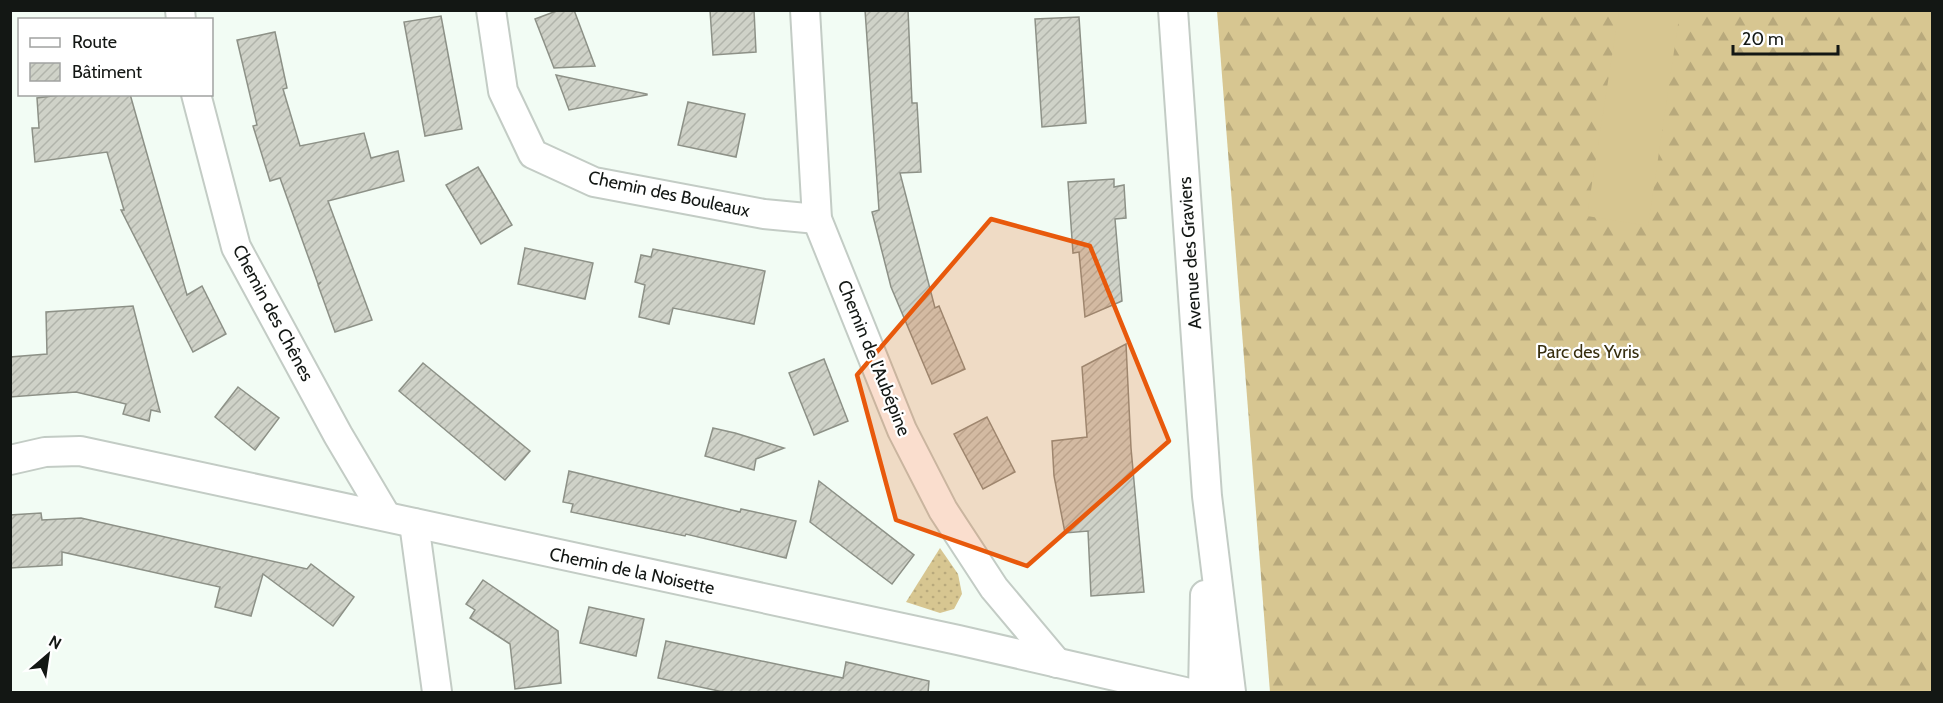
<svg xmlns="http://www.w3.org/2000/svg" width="1943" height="703" font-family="Cabin,sans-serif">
<defs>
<pattern id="green-dots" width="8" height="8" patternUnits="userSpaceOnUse" patternTransform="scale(1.5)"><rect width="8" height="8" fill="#d7c691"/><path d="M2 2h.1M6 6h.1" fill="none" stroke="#b8a97c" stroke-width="1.8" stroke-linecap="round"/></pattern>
<pattern id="forest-firs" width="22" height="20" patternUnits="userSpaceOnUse" patternTransform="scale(1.5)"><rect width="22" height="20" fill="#d7c691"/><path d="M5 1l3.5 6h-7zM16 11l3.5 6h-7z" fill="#b8a97c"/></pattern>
<pattern id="building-hatch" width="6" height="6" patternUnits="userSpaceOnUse" patternTransform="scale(1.5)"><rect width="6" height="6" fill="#cfd2c8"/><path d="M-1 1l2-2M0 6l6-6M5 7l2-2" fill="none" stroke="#b1b4ab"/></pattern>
</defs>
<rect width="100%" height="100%" fill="#f2fcf4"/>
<path fill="url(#green-dots)" d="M 940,548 L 958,574 L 962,594 L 954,609 L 940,613 L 906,602 Z"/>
<path fill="url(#forest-firs)" d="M 1217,11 L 1932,11 L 1932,692 L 1270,692 Z"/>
<path fill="#d7c691" d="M 1619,11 L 1680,11 L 1648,226 L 1587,216 Z"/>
<g fill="url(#building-hatch)" stroke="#8d9187" stroke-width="1.5">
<path d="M 559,10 L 574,10 L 595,66 L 554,68 L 535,19 Z"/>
<path d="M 710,10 L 754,10 L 756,52 L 713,55 Z"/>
<path d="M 865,10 L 908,10 L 912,103 L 917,103 L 921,172 L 900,173 L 935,308 L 939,306 L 965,369 L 932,384 L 891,287 L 872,212 L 879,210 Z"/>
<path d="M 441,16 L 462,129 L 425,136 L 404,22 Z"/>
<path d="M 1079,17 L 1086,123 L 1042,127 L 1035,19 Z"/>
<path d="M 275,32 L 287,88 L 283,89 L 300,146 L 364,133 L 371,158 L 398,151 L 404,181 L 328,201 L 372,320 L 335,332 L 318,285 L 321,282 L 318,284 L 280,178 L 270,181 L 253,126 L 257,125 L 237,40 Z"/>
<path d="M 556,75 L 647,94 L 647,95 L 569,110 Z"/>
<path d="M 68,94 L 130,94 L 187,295 L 202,286 L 226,334 L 193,352 L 121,210 L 124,210 L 107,152 L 35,162 L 32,128 L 39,128 L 37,98 Z"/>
<path d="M 688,102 L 745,114 L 736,157 L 678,145 Z"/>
<path d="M 478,167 L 512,225 L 481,244 L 446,185 Z"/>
<path d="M 1114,179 L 1114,187 L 1124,185 L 1126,218 L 1115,219 L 1122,301 L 1085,317 L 1079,252 L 1073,253 L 1068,182 Z"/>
<path d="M 525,248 L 593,263 L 585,299 L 518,284 Z"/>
<path d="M 653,249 L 765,271 L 754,324 L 673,308 L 669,324 L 639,317 L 645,285 L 635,282 L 641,255 L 651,257 Z"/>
<path d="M 133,306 L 160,412 L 151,410 L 149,421 L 123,414 L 126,404 L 76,392 L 10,397 L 10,357 L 47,354 L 46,312 Z"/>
<path d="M 1126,344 L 1131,448 L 1144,592 L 1091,596 L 1088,531 L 1065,533 L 1054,476 L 1052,441 L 1087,437 L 1082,367 Z"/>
<path d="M 824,359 L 848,421 L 814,435 L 789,373 Z"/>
<path d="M 423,363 L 530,451 L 505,480 L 399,391 Z"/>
<path d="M 238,387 L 279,418 L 255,450 L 215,417 Z"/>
<path d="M 987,417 L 1015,472 L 983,489 L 954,434 Z"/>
<path d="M 713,428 L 735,433 L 784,448 L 756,459 L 754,470 L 705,456 Z"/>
<path d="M 569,471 L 740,512 L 741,509 L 796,521 L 786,558 L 686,534 L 685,536 L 571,512 L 573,504 L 563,502 Z"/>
<path d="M 819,481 L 914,555 L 892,584 L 810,522 Z"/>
<path d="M 41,513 L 42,520 L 81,518 L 307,569 L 311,564 L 354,597 L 333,626 L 263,574 L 251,616 L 215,607 L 220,587 L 62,552 L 62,565 L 10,568 L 10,515 Z"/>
<path d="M 483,580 L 558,631 L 561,683 L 515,689 L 510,644 L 470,618 L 475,610 L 466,604 Z"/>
<path d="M 589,607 L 644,619 L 636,656 L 580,643 Z"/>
<path d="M 666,641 L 843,678 L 846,662 L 929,681 L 928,693 L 728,693 L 658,678 Z"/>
</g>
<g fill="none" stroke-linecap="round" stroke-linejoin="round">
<defs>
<g id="street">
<path d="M 180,10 L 181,20"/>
<path d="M 491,10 L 503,91 L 533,154 L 594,182 L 764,214 L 817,219"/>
<path d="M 805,10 L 817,219 L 902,430 L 943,510 L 994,588 L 1057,663"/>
<path d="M 1173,10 L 1207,496 L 1231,692"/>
<path d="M 196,94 L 236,247 L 338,435 L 386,516"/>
<path d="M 10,460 L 45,452 L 80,451 L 958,640 L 1185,692"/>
<path d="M 414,523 L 437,692"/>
<path d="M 1203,692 L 1205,595"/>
</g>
</defs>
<use href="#street" stroke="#c3ccc5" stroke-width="32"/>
<use href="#street" stroke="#fff" stroke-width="28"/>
</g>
<path fill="#e8590c" fill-opacity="0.2" stroke="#e8590c" stroke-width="4.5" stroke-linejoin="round" d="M 991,219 L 1090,246 L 1169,441 L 1027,566 L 896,520 L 857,375 Z"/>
<g text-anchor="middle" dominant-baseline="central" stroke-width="4.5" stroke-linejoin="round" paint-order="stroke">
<g font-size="18" fill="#131714" stroke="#fff">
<text transform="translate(669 194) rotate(12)">Chemin des Bouleaux</text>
<text transform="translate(1190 253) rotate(-94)">Avenue des Graviers</text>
<text transform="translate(273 313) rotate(62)">Chemin des Chênes</text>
<text transform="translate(874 358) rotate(68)">Chemin de l’Aubépine</text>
<text transform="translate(632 571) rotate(12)">Chemin de la Noisette</text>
</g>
<g font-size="18" fill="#372e0e" stroke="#fff">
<text x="1588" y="352">Parc des Yvris</text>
</g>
</g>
<rect width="1943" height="703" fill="none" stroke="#131714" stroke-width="24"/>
<rect x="18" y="18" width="195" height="78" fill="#ffffff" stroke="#a1a2a1" stroke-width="1.5"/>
<rect x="30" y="38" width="30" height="9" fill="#ffffff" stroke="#a1a2a1" stroke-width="1.5"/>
<text x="72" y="48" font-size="18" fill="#131714">Route</text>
<rect x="30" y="63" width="30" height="18" fill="url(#building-hatch)" stroke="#a1a2a1" stroke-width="1.5"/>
<text x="72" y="78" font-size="18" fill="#131714">Bâtiment</text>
<g transform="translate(48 655) rotate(29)" stroke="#ffffff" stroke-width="4.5" paint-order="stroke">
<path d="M0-4.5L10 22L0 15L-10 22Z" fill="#131714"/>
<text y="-9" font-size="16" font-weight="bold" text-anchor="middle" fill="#131714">N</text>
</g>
<path d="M1733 45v9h105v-9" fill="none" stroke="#131714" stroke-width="3"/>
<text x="1742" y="45" font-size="18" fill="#131714" stroke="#ffffff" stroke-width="4.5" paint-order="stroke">20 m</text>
</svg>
